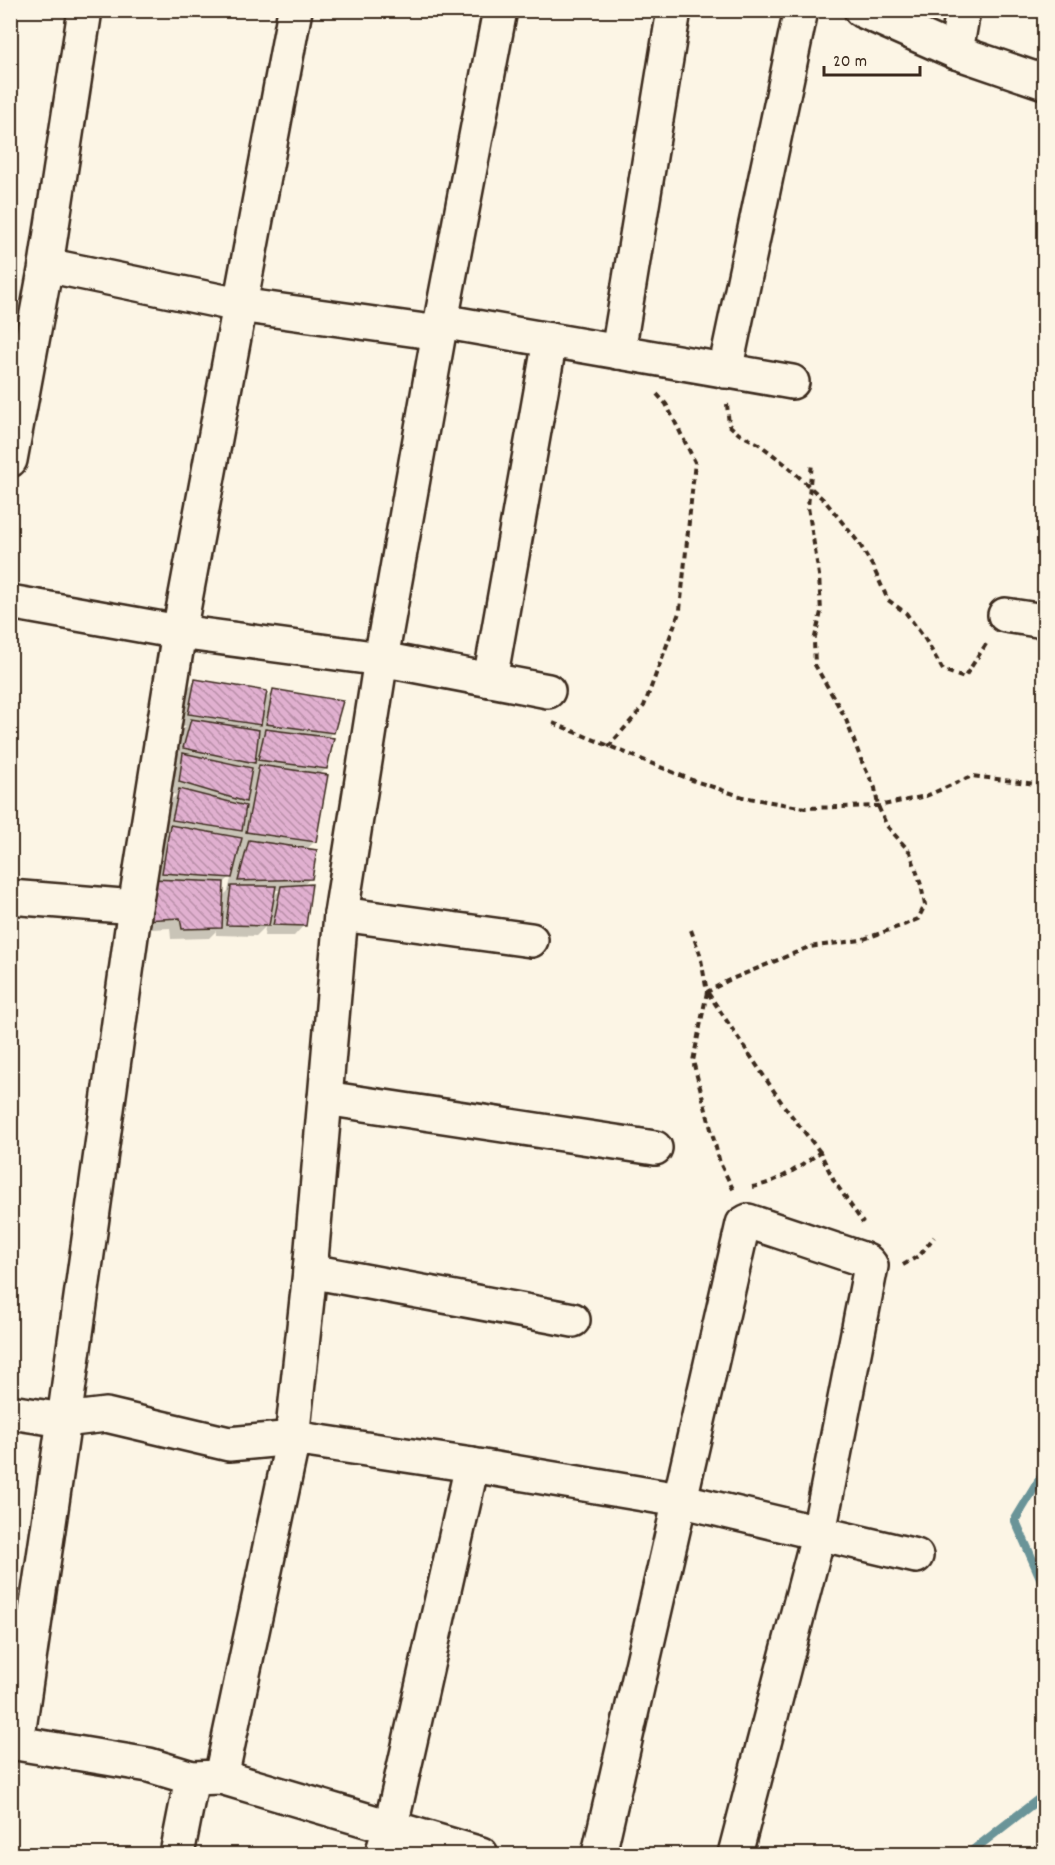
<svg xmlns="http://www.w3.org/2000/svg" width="1055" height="1865" font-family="Dekko,sans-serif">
<defs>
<pattern id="building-back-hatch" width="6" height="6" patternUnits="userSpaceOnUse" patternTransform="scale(1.5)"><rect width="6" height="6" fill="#e1b0d0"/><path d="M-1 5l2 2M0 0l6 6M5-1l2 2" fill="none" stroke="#b88fa8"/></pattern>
</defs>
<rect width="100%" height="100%" fill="#fcf5e5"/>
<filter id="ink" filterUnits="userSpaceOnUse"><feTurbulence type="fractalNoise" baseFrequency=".0167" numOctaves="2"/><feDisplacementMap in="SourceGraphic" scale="12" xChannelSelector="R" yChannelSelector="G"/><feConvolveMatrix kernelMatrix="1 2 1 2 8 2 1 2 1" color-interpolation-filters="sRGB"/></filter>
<g filter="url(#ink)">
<path fill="#0003" fill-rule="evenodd" d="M 195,681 L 264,700 L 273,691 L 333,732 L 327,738 L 326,769 L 319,775 L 315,841 L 306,850 L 310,878 L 303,886 L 304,925 L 294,936 L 264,936 L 265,927 L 256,936 L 216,935 L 216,931 L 209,938 L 171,939 L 170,928 L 134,930 L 160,838 L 167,831 L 163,830 L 169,802 L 176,795 L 169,792 L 173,766 L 179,760 L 173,758 L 180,732 L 186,726 L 178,724 L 185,691 ZM 232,875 L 228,891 L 222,897 L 222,885 ZM 274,890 L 280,890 L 273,897 Z"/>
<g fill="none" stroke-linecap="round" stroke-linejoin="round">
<g stroke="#6b9498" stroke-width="9">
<path d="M 1044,1472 L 1015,1520 L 1044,1586"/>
<path d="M 968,1854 L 1044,1795"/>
</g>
</g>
<g fill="url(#building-back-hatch)" stroke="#3b2a1e" stroke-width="1.5">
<path d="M 195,679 L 267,691 L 261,725 L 188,714 Z"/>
<path d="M 273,689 L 343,701 L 334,733 L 266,724 Z"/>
<path d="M 191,719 L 259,730 L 255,763 L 183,748 Z"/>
<path d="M 265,729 L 334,738 L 327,769 L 258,760 Z"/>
<path d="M 183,753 L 252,768 L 246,802 L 179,782 Z"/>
<path d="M 259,765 L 328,775 L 316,842 L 246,832 Z"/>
<path d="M 179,789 L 246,806 L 242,831 L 172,820 Z"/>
<path d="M 170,825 L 242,838 L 232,878 L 162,873 Z"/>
<path d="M 249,840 L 317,850 L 312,879 L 238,881 Z"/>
<path d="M 152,879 L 224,882 L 222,928 L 182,929 L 180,918 L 144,920 Z"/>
<path d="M 312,884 L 306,926 L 273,925 L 281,886 Z"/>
<path d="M 231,886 L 276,886 L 269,926 L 226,925 Z"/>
</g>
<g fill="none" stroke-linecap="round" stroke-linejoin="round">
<defs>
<g id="minor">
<path d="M 861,10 L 956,52 L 1044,82"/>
<path d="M 956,52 L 963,10"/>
<path d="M 46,265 L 239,305 L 439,333"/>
<path d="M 441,321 L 792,382"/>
<path d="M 618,352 L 674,10"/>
<path d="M 725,371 L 801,10"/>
<path d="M 10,460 L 46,265 L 85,10"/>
<path d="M 10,602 L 179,632 L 381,659 L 548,691"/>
<path d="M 1005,615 L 1044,621"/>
<path d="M 490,680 L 550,340"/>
<path d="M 10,897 L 135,907"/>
<path d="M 341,914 L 531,940"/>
<path d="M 325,1098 L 655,1148"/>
<path d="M 310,1271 L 573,1320"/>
<path d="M 10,1412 L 64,1420 L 106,1415 L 229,1444 L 293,1438 L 472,1465 L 679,1500 L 916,1556"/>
<path d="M 10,1742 L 149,1765 L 192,1778 L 221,1777 L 481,1854"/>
<path d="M 17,1742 L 64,1420 L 135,907 L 179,632 L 295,10"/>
<path d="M 221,1777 L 291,1448 L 310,1271 L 341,914 L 381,659 L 441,321 L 500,10"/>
<path d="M 177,1854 L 192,1778"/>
<path d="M 382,1854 L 391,1826 L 472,1465"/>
<path d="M 599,1854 L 743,1224 L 748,1221 L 862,1259 L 868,1262 L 871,1266 L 819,1532 L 735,1854"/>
</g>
</defs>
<use href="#minor" stroke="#3b2a1e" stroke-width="38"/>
<g stroke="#3b2a1e" stroke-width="4" stroke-dasharray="6 4.5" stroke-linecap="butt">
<path d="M 727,404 L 729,425 L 739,434 L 759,444 L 785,464 L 825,501 L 859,543 L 873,567 L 888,600 L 906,613 L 925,639 L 943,670 L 964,678 L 988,641"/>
<path d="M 553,723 L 692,780 L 743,797 L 805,808 L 878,806 L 926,796 L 972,776 L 1044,785"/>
<path d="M 608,747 L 644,706 L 680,610 L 695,462 L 666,404 L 655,392"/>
<path d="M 691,930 L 700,954 L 707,992 L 727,981 L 809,947 L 861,940 L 906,924 L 918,919 L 925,905 L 921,885 L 910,852 L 887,826 L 878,806 L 875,788 L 862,762 L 845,717 L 815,665 L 814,641 L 821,612 L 819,575 L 808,507 L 812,462"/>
<path d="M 707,992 L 693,1061 L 720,1163 L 735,1193"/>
<path d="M 708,993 L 784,1106 L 820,1152"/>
<path d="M 752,1187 C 776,1183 801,1167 820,1152 L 834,1181 L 863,1223"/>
<path d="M 903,1265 L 920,1255 L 934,1237"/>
</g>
<use href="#minor" stroke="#fcf5e5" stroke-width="33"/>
</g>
</g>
<rect width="1055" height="1865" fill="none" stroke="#fcf5e5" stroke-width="36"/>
<rect x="18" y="18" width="1019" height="1829" fill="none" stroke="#3b2a1e" stroke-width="2" filter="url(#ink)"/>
<path d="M824 66v9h96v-9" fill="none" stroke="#3b2a1e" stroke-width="3"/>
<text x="833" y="66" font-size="18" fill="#3b2a1e" stroke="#fcf5e5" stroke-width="4.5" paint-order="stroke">20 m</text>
</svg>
